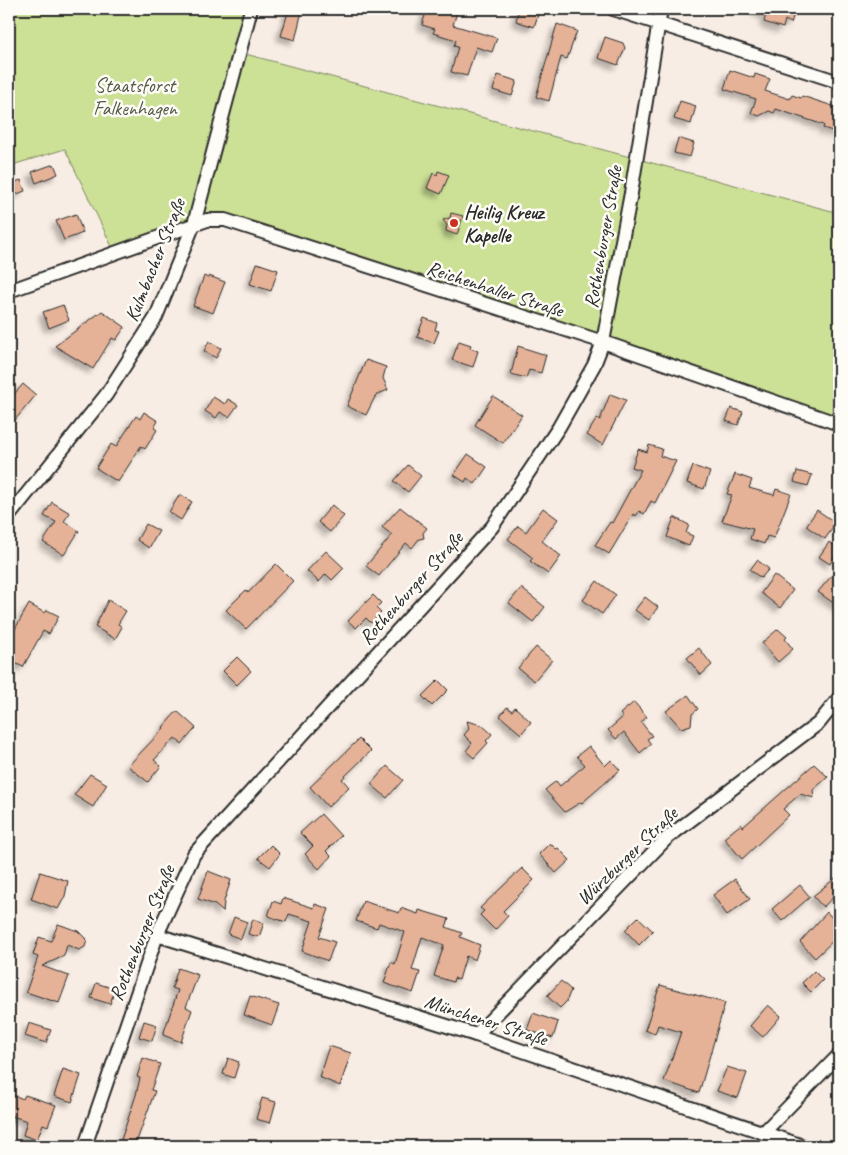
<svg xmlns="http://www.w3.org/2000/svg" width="848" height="1155" font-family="Caveat,sans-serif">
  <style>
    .green { fill: #cce196; stroke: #7c8660 }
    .building { fill: #e5b297; stroke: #2b2b2b; filter: url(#shadow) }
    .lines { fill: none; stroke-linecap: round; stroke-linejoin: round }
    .street-casing { stroke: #2b2b2b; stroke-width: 16 }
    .street { stroke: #fdfcf7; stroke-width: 12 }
    .poi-dot { fill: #c8321e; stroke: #fdfcf7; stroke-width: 2 }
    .labels { text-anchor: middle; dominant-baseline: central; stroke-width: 5; stroke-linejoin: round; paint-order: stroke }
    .park-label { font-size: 20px; fill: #535846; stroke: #fdfcf7 }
    .poi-label { font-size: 20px; font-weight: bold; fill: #2b2b2b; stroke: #fdfcf7; text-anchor: start }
    .street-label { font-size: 20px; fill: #2b2b2b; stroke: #fdfcf7 }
  </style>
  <defs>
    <filter id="shadow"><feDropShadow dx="-4.5" dy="4.5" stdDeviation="2.5" flood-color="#0004"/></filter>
  </defs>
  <rect width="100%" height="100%" fill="#f8ede4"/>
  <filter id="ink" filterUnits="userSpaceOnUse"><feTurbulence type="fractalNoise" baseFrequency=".02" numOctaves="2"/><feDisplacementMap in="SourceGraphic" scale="10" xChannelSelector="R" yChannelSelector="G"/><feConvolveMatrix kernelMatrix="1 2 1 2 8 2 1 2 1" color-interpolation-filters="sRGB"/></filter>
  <g filter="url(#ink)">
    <path class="green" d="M9 9H250L238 52 839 213V426L226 220 115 253 65 149 9 166Z"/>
    <g class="building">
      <path d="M289 9 302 11 295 40 281 36Z"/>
      <path d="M427 9 441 12 442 9H458L453 25 497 38 492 52 476 47 467 76 451 72 458 47 454 46 456 40 433 33 435 29 422 25Z"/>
      <path d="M519 9H540L534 27 516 21Z"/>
      <path d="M757 9H796L791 23 785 20 783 28 764 22 766 14 756 11Z"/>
      <path d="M557 24 577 31 567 59 561 57 549 101 536 97Z"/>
      <path d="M605 37 623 43 625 48 618 65 598 58Z"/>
      <path d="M730 70 754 78 755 74 770 79 765 91 790 99 792 95 801 98 802 96 839 108V133L823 128 824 125 776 109 774 113 769 111 759 116 751 113 756 99 724 89Z"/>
      <path d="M498 75 517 81 512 96 493 90Z"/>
      <path d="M680 101 696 106 691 124 674 119Z"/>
      <path d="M678 138 694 143 690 157 674 153Z"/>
      <path d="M54 164 58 174 36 183 32 172Z"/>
      <path d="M438 171 449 175 441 194 427 188 433 173 437 175Z"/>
      <path d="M21 180 25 191 9 197V184Z"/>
      <path d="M451 213 463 216 457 235 446 231 447 225 443 220 450 218Z"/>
      <path d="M76 214 83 233 64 240 56 221Z"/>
      <path d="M257 263 278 270 271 291 250 284Z"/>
      <path d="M204 276 208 278 209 276 225 282 213 313 193 306Z"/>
      <path d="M63 305 69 320 49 328 43 312Z"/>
      <path d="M102 311 125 327 116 340 112 338 93 369 55 346Z"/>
      <path d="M424 318 437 323 435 330 439 331 434 343 417 337Z"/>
      <path d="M209 341 221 348 216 358 204 351Z"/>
      <path d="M459 341 471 345 470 348 478 351 473 367 452 360Z"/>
      <path d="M518 346 546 355 541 373 529 370 526 378 511 374Z"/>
      <path d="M366 360 386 367 383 378 388 390 376 395 366 415 347 406Z"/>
      <path d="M23 384 36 395 9 427V400Z"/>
      <path d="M610 394 626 400 603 445 587 435 597 418 600 420Z"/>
      <path d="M493 396 522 415 503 443 475 425Z"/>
      <path d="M213 397 225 404 228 399 238 405 229 417 220 412 216 418 205 411Z"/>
      <path d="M731 408 743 412 738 425 726 421Z"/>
      <path d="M144 412 158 421 154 428 157 430 145 449 141 446 118 482 96 468 111 444 116 447 136 416 140 419Z"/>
      <path d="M649 445 662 449 660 456 676 461 655 503 651 501 644 514 639 511 636 516 633 514 609 554 595 545 610 522 612 523 641 470 632 467 638 449 647 452Z"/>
      <path d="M468 454 487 467 475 484 467 478 465 482 454 475Z"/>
      <path d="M408 465 421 476 408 492 394 481Z"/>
      <path d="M693 466 710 472 704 489 687 483Z"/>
      <path d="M797 471 812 475 808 486 794 482Z"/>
      <path d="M735 474 752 480 749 488 774 495 776 489 791 494 774 538 767 536 764 544 750 539 753 529 722 521 732 495 727 494Z"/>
      <path d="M180 494 192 502 181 520 169 512Z"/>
      <path d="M52 502 70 513 64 521 79 531 64 555 43 542 56 522 44 516Z"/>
      <path d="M332 505 344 516 330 532 318 522Z"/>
      <path d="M400 507 427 528 423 533 424 538 419 539 412 548 406 543 379 576 366 566 392 535 382 527Z"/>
      <path d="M543 508 558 519 542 541 561 556 548 574 530 561 533 558 508 539 518 526 526 532Z"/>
      <path d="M817 510 836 523 825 539 806 526Z"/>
      <path d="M674 517 689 525 686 533 693 536 689 546 667 537Z"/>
      <path d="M146 524 159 531 149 548 137 540Z"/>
      <path d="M829 542 839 549 830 564 819 557Z"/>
      <path d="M326 551 344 568 332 580 326 574 319 582 307 571Z"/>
      <path d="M757 560 769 569 761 578 750 570Z"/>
      <path d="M276 564 293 581 246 629 226 610 246 590 248 593Z"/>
      <path d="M833 574 839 579V607L818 592Z"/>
      <path d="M774 575 793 590 780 608 761 593Z"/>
      <path d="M597 581 616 595 602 614 583 600Z"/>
      <path d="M521 588 545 607 533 622 509 603Z"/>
      <path d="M373 595 381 603 376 608 381 613 371 623 366 618 356 628 348 621Z"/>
      <path d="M645 597 658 607 649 620 635 610Z"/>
      <path d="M108 600 126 611 118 624 122 627 115 639 95 627Z"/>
      <path d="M29 604 45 613 47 610 59 616 49 634 43 631 23 667 9 660V640Z"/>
      <path d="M778 629 787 637 785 639 793 649 778 662 762 643Z"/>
      <path d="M536 647 552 660 534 681 518 668Z"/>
      <path d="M699 648 712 665 701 675 687 658Z"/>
      <path d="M237 657 251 671 237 685 223 671Z"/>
      <path d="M438 680 448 690 432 706 422 696Z"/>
      <path d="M688 695 698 709 692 714 691 725 681 728 666 711Z"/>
      <path d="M634 702 647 717 641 722 652 736 647 739 651 744 640 753 624 732 616 739 608 730 623 717 620 714Z"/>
      <path d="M507 707 512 711 515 707 531 722 521 734 500 716Z"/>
      <path d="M177 711 196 728 182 744 175 738 154 760 161 766 148 782 128 766 164 728 163 727Z"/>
      <path d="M467 721 482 725 492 734 486 741 488 743 474 758 466 751 472 743 464 735 469 729Z"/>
      <path d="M359 739 371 751 342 779 349 787 328 807 310 787Z"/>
      <path d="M589 746 605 766 611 760 620 770 582 803 581 802 565 812 545 790 556 781 560 786 585 765 577 756Z"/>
      <path d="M814 764 828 777 813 790 814 798 800 794 783 809 789 815 742 859 724 838 741 824 743 827Z"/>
      <path d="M387 766 403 780 387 798 371 784Z"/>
      <path d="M90 774 107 784 93 807 74 795Z"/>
      <path d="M321 814 341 836 326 851 331 856 319 869 305 854 313 846 300 833Z"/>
      <path d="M550 843 556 849 558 848 570 860 556 873 539 854Z"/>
      <path d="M271 845 280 854 270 867 258 858Z"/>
      <path d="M522 868 534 880 503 911 508 916 495 930 480 915 484 911 480 908Z"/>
      <path d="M208 871 231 880 224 901 223 912 215 905 198 899Z"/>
      <path d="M40 872 68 881 65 896 58 909 31 899Z"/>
      <path d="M839 875V892L823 907 813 896Z"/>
      <path d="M735 879 750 899 727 915 713 895Z"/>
      <path d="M800 885 810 897 782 921 772 909Z"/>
      <path d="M283 898 314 908 315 904 329 909 319 937 335 942 328 961 302 951 312 921 289 914 286 922 268 916 273 901 281 904Z"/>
      <path d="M363 901 399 913 401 908 418 914 419 910 449 919 446 927 462 933 460 937 480 945 475 960 466 956 459 980 454 978 453 982 434 976 444 945 422 937 412 970 420 972 413 993 384 983 391 962 395 964 405 932 379 923 377 928 356 921Z"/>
      <path d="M827 912 839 926V935L815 958 800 942Z"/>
      <path d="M234 917 247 922 241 939 228 934Z"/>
      <path d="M638 917 653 931 639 945 625 930Z"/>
      <path d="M253 919 264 923 259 937 248 934Z"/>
      <path d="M58 924 78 931 87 940 85 947 79 950 67 945 64 956 42 966 69 976 59 1003 26 992 38 957 33 955 39 937 51 941Z"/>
      <path d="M178 968 198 975 186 1007 192 1010 181 1042 163 1035 178 990 172 988Z"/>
      <path d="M814 971 823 980 811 992 802 983Z"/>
      <path d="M561 981 571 990 566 1002 560 1008 547 996Z"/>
      <path d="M96 983 115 989 110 1004 91 998Z"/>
      <path d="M660 985 725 1003 699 1093 664 1081 681 1032 658 1025 655 1034 645 1030Z"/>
      <path d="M250 996 279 1005 272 1025 244 1015Z"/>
      <path d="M768 1005 781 1016 763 1037 750 1026Z"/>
      <path d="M533 1013 558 1022 553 1038 527 1030Z"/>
      <path d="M144 1021 157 1025 152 1041 139 1037Z"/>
      <path d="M29 1023 51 1030 46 1043 25 1036Z"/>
      <path d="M329 1046 351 1053 340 1086 319 1077Z"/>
      <path d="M143 1058 160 1064 151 1090 155 1091 135 1146H119L136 1095 140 1078 137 1077Z"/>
      <path d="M228 1058 239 1062 234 1078 223 1074Z"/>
      <path d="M727 1067 747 1073 738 1098 717 1091Z"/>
      <path d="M63 1069 81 1075 72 1102 54 1096Z"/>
      <path d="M9 1093 23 1099 25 1095 56 1105 48 1126 43 1124 37 1140 23 1135 27 1121 9 1115Z"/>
      <path d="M262 1098 276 1102 270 1123 256 1119Z"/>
    </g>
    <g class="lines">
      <g class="street-casing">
        <g id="street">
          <path d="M613 9 839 82"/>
          <path d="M9 291 207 220H225L603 342 839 424"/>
          <path d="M9 516 106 395 156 317 194 224 251 9"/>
          <path d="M157 935 476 1035 803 1146"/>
          <path d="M476 1035 667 838 819 723 839 698"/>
          <path d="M763 1133 839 1055"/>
          <path d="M85 1146 157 935 194 854 492 527 559 427 594 365 603 342 631 193 661 9"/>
        </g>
      </g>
      <use href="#street" class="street"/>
    </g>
  </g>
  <circle class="poi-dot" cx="454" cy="223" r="5"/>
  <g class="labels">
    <g class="park-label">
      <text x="135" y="85">Staatsforst<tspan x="135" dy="23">Falkenhagen</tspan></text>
    </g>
    <g class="poi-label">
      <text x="464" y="212">Heilig Kreuz<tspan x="464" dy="23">Kapelle</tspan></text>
    </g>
    <g class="street-label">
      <text transform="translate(603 237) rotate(-80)">Rothenburger Straße</text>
      <text transform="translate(155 260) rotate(-68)">Kulmbacher Straße</text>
      <text transform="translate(495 289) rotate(18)">Reichenhaller Straße</text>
      <text transform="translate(411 588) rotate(-48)">Rothenburger Straße</text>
      <text transform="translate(627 856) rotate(-44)">Würzburger Straße</text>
      <text transform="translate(142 933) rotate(-68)">Rothenburger Straße</text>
      <text transform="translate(486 1020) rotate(18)">Münchener Straße</text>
    </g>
  </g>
  <rect width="848" height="1155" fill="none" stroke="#fdfcf7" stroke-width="30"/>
  <rect x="15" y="15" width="818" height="1125" fill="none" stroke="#2b2b2b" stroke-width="2" filter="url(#ink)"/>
</svg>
